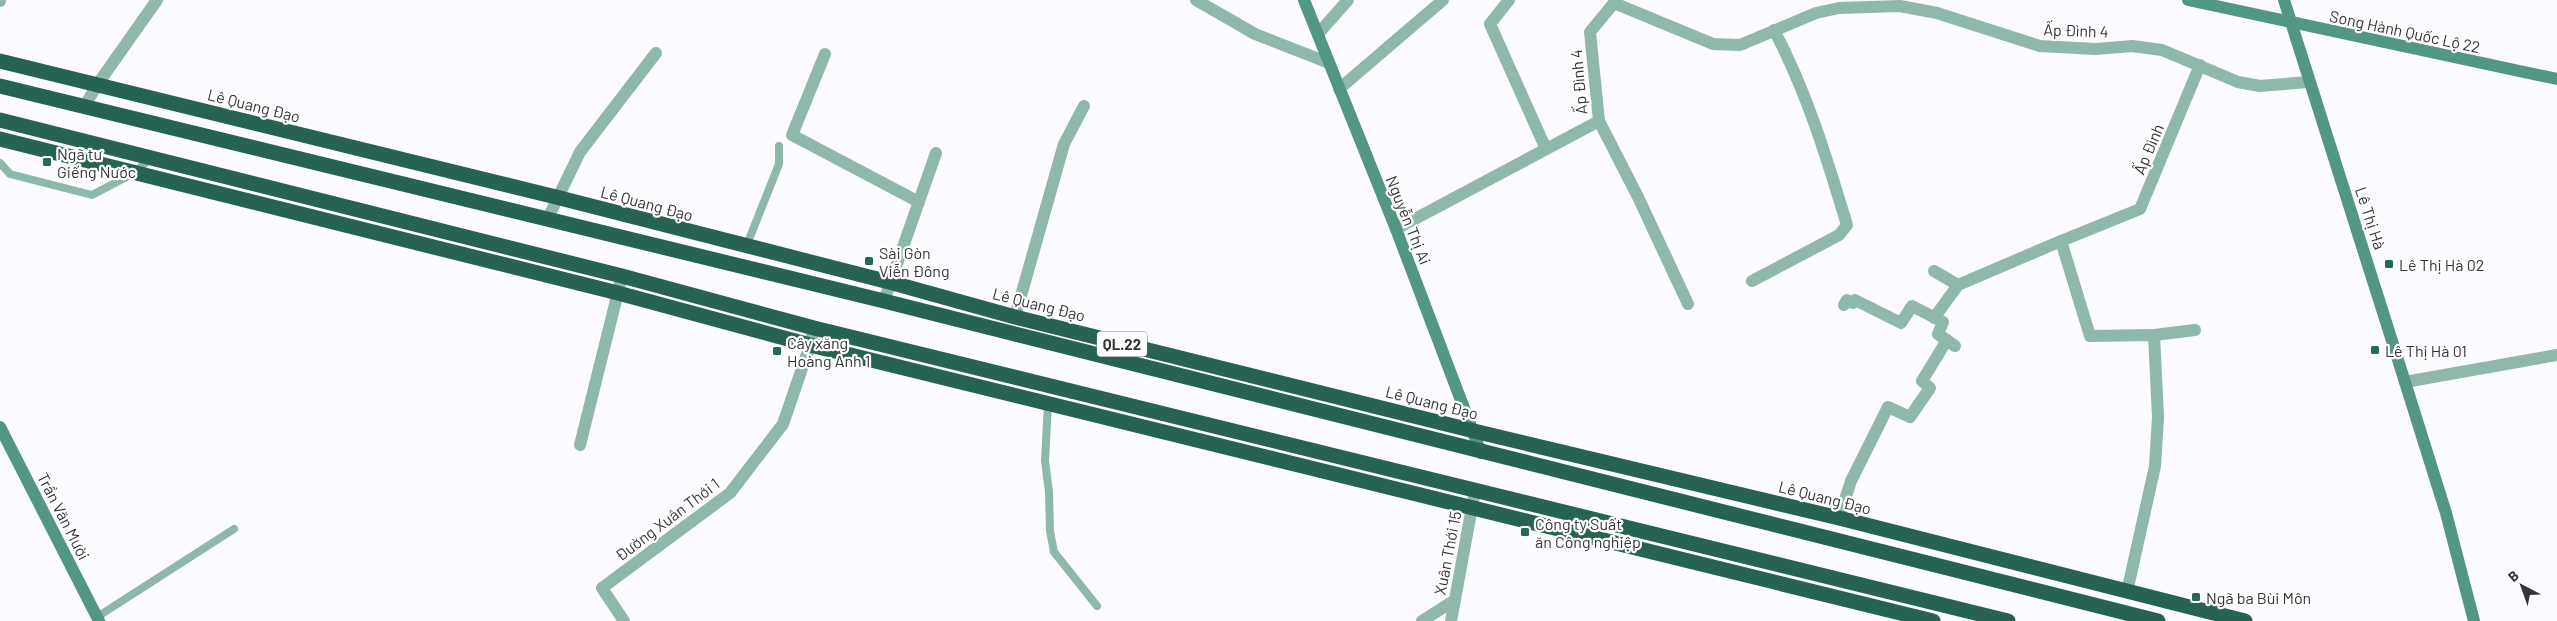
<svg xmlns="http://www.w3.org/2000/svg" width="2557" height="621" font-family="Barlow,sans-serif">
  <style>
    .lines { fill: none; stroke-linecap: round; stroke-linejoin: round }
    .lane { stroke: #8db8aa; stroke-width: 8 }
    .street { stroke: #8db8aa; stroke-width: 12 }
    .secondary { stroke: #529783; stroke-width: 12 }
    .highway { stroke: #276353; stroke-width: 15 }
    .poi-dot { fill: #276857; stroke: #fff; stroke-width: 2 }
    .labels { text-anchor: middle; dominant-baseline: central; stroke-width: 4.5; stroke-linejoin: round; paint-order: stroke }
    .shield { fill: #fff; stroke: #727273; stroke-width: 1 }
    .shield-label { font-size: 15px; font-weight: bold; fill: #353537 }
    .street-label { font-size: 16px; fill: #353537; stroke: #fff }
    .poi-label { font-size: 16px; fill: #353537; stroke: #fff; text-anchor: start }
  </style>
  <rect width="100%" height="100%" fill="#fcfbff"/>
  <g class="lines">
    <g class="lane">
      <path d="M0 163 10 174 92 195 134 173 151 158"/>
      <path d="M746 247 779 164V146"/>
      <path d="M1048 403 1045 461 1049 492 1050 531 1054 552 1097 606"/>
      <path d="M97 617 234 529"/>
    </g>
    <g class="street">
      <path d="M1196 0 1255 34 1329 63"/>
      <path d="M1509 0 1490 24 1546 149"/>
      <path d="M0 1V0"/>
      <path d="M1318 34 1348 0"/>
      <path d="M825 54 792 135 919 202"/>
      <path d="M1339 89 1443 0"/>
      <path d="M84 107 97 85 157 0"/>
      <path d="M1599 121 1638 197 1688 304"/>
      <path d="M548 218 580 152 656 53"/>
      <path d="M1396 229 1599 121 1590 32 1614 3 1713 44 1740 45 1816 13 1839 8 1900 6 1937 13 2040 46 2096 49 2132 46 2162 50 2238 82 2260 86 2308 82"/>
      <path d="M1934 271 1958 285"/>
      <path d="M1752 281 1839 235 1847 225C1827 159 1807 92 1774 30"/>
      <path d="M884 301 936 153"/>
      <path d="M1844 305 1847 300 1853 303 1855 300 1901 323 1912 306 1943 322 1938 334 1955 346"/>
      <path d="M1015 317 1064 144 1084 106"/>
      <path d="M1934 318 1958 285 2061 241"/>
      <path d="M2154 335 2195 330"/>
      <path d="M2405 382 2557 355"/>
      <path d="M580 445 622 276"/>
      <path d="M1839 518 1851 481 1888 407 1910 417 1930 388 1922 381 1947 340"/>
      <path d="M2127 592 2155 466 2158 417 2154 335 2090 336 2061 241 2140 209 2200 65"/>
      <path d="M624 621 602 588 730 493 783 424 810 345 814 328"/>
      <path d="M1422 621 1455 600"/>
      <path d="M1451 621 1475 491"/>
    </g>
    <g class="secondary">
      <path d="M1304 0 1396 229 1481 453"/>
      <path d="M2188 0 2557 79"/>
      <path d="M2284 0 2405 382 2446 513 2474 621"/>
      <path d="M0 427 99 621"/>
    </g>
    <g class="highway">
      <path d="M0 61 556 197 889 282 1015 317 1474 431 1839 518 2245 621"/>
      <path d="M0 86 884 301 2158 621"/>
      <path d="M0 120 622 276 814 328 2008 621"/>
      <path d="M0 139 618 293 810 345 1933 621"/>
    </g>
  </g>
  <g class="poi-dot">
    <rect x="42" y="157" width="10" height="10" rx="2.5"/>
    <rect x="864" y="256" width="10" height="10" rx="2.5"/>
    <rect x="2384" y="259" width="10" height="10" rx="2.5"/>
    <rect x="2370" y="345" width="10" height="10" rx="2.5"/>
    <rect x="772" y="346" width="10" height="10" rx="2.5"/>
    <rect x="1520" y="527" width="10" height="10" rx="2.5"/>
    <rect x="2191" y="592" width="10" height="10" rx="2.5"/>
  </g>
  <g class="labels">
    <rect class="shield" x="1097" y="331.5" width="50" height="25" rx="4"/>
    <g class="shield-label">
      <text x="1122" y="344">QL.22</text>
    </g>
    <g class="street-label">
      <text transform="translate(2076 30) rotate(2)">Ấp Đình 4</text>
      <text transform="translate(2405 31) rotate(12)">Song Hành Quốc Lộ 22</text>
      <text transform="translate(1578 82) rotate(-95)">Ấp Đình 4</text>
      <text transform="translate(254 105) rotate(14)">Lê Quang Đạo</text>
      <text transform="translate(2148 149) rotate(-67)">Ấp Đình</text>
      <text transform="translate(647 203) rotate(15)">Lê Quang Đạo</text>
      <text transform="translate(2371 218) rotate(72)">Lê Thị Hà</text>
      <text transform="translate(1409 220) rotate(68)">Nguyễn Thị Ai</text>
      <text transform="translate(1039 304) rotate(14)">Lê Quang Đạo</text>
      <text transform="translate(1432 402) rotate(14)">Lê Quang Đạo</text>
      <text transform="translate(1825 497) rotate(14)">Lê Quang Đạo</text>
      <text transform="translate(64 516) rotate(63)">Trần Văn Mười</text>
      <text transform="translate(667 519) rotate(-37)">Đường Xuân Thới 1</text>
      <text transform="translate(1447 553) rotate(-79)">Xuân Thới 15</text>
    </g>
    <g class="poi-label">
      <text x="57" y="153">Ngã tư<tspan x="57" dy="18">Giếng Nước</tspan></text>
      <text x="879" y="252">Sài Gòn<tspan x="879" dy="18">Viễn Đông</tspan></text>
      <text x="2399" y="264">Lê Thị Hà 02</text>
      <text x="787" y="342">Cây xăng<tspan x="787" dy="18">Hoàng Anh 1</tspan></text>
      <text x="2385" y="350">Lê Thị Hà 01</text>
      <text x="1535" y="523">Công ty Suất<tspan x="1535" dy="18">ăn Công nghiệp</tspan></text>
      <text x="2206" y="597">Ngã ba Bùi Môn</text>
    </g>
  </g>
  <g transform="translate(2522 586) rotate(319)" stroke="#ffffff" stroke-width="4" paint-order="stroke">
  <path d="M0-4L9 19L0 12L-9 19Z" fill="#353537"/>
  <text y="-8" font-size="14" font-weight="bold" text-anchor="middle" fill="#353537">B</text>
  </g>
</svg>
